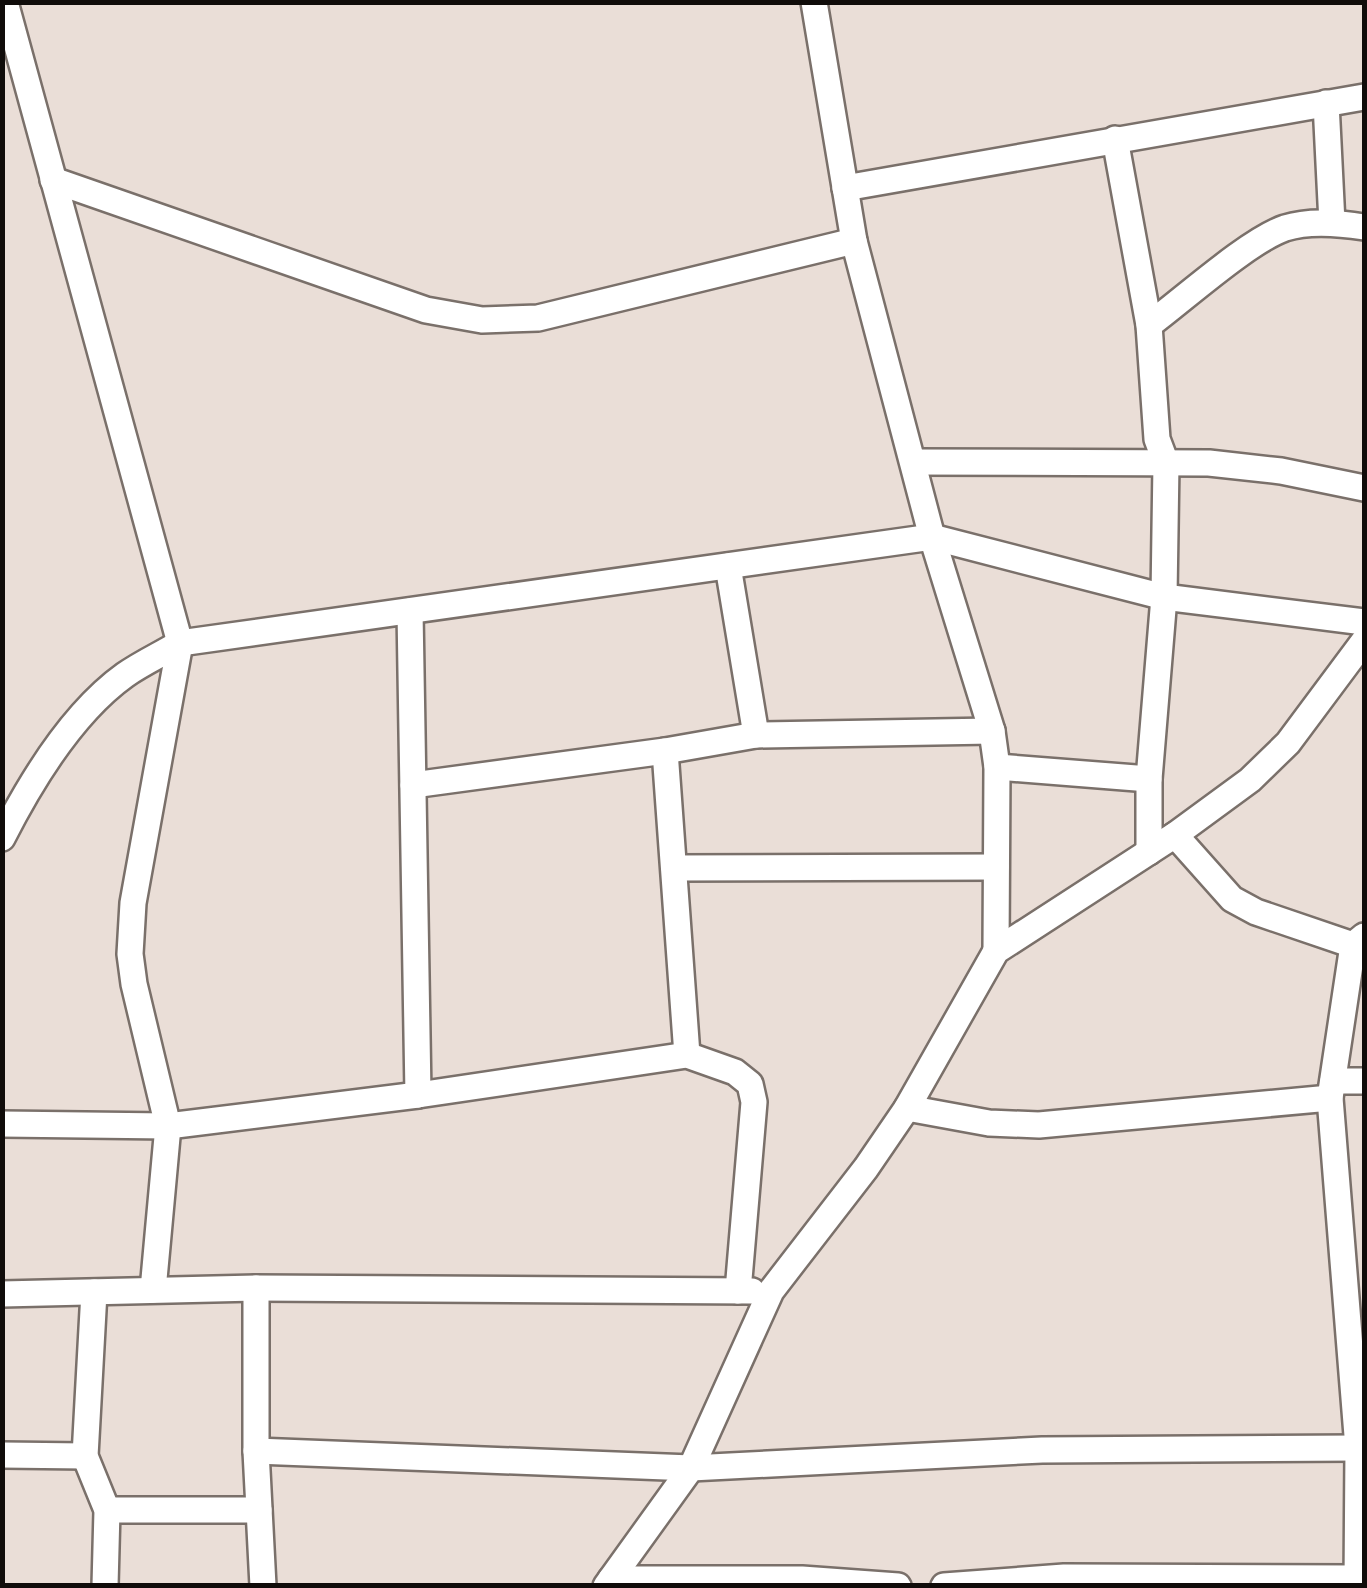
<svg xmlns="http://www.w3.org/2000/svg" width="1367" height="1588" font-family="Quicksand,sans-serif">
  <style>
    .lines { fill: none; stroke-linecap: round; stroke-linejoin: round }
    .street-casing { stroke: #7a706a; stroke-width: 30 }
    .street { stroke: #fff; stroke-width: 25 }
  </style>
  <rect width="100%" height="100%" fill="#eaded7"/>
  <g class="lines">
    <g class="street-casing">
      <g id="street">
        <path d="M5 2 180 643 133 903 130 954 134 984 168 1126 153 1290"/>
        <path d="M814 2 854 241 932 537 992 731 997 767 996 951"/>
        <path d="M1326 103 1332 223"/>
        <path d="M1115 139 1149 325 1157 439 1166 463 1164 597 1149 779V852"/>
        <path d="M53 180 426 310 482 320 538 318 854 241"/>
        <path d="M845 188 1364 97"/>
        <path d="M1149 325C1184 299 1248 241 1285 228 1310 220 1339 223 1364 227"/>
        <path d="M913 462 1209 463 1281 471 1364 488"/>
        <path d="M728 566 756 735"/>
        <path d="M410 611 418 1095"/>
        <path d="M665 751 687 1055"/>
        <path d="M997 767 1149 779"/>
        <path d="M413 785 665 751 756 735 992 731"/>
        <path d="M1175 835 1232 899 1256 912 1353 945"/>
        <path d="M2 838C31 781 72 713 125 675 142 663 162 654 180 643L932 537 1164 597 1364 622"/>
        <path d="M674 868 996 867"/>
        <path d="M1333 1081H1364"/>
        <path d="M907 1108 989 1123 1039 1125 1330 1098"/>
        <path d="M2 1124 168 1126 418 1095 687 1055 735 1072 750 1084 754 1102 738 1291"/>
        <path d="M256 1288V1451L263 1586"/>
        <path d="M94 1292 85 1456 107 1510 105 1586"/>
        <path d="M2 1294 256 1288 752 1291"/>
        <path d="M256 1451 691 1468 1042 1450 1358 1448"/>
        <path d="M2 1455 85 1456"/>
        <path d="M107 1510H259"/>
        <path d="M611 1579H802L898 1586"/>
        <path d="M606 1586 691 1468 771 1291 866 1168 907 1108 996 951 1175 835 1250 780 1288 743 1364 641"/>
        <path d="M944 1586 1064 1577 1357 1578"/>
        <path d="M1357 1586 1358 1448 1330 1098 1353 945 1364 936"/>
      </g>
    </g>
    <use href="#street" class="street"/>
  </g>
  <rect width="1367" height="1588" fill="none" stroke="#100c0a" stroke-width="10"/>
</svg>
